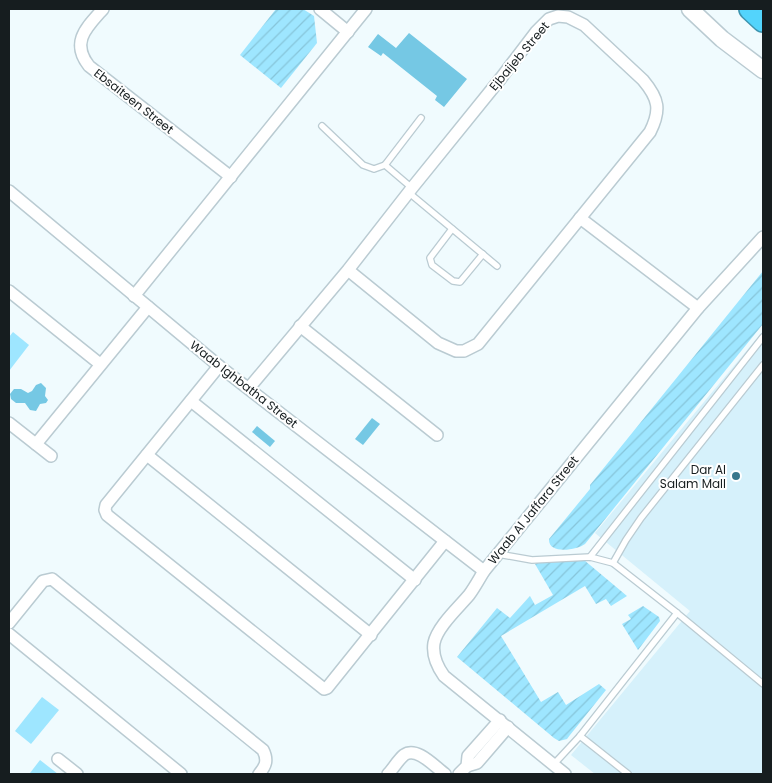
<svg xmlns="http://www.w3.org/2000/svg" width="772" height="783" font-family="Poppins,sans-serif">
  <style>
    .built { fill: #d6f1fb }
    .garden { fill: url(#garden-furrows) }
    .pitch { fill: #9ee6ff }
    .water { fill: #75c8e4 }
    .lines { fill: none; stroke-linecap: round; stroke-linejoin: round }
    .lane-casing { stroke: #bacbd2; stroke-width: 8 }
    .street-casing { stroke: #bacbd2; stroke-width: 14 }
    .secondary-casing { stroke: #bacbd2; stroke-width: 19 }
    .highway-casing { stroke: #3e94af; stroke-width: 24 }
    .lane { stroke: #fff; stroke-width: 5.5 }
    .street { stroke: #fff; stroke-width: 11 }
    .secondary { stroke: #fff; stroke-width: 16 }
    .highway { stroke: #53d4fc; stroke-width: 21 }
    .poi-dot { fill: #38778c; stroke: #fff; stroke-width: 2 }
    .labels { text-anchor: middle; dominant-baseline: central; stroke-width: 4; stroke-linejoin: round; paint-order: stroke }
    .street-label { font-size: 12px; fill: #161d1f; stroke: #fff }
    .poi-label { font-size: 12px; fill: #161d1f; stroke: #fff; text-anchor: end }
  </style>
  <defs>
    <pattern id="garden-furrows" width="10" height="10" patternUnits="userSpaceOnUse" patternTransform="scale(1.25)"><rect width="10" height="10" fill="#9ee6ff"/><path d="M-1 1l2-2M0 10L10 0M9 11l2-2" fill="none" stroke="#87c5da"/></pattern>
  </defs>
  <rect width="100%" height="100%" fill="#f0fbfe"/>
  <path class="built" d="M763 331V774H595L571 755 690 611 595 533Z"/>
  <g class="garden">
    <path d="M276 9H303L314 16 317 43 281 88 240 55Z"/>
    <path d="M763 271V324L585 544C577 550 548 555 549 539L590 489V485Z"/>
    <path d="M584 560 627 596 611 606 606 599 596 604 585 586 501 636 541 702 558 692 566 705 599 684 606 690 570 735 567 739 559 741 554 738 457 657 497 608 510 618 530 596 535 605 553 595 535 564 539 562Z"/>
    <path d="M643 606 659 617 660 621 638 650 622 624 631 619 628 615Z"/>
  </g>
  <g class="pitch">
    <path d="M13 332 29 345 9 371V337Z"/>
    <path d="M42 697 59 710 31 744 15 731Z"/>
    <path d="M40 760 58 774H31L30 773Z"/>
  </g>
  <g class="water">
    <path d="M409 33 467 79 444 107 435 100 437 96 383 53 381 56 368 47 378 34 396 48Z"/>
    <path d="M41 383 46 388 45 396 48 400 46 403 40 404 36 411 30 410 25 403H16L11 399 10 394 14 389H21L28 393 32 391 36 385Z"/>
    <path d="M372 418 380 424 363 445 355 439Z"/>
    <path d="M257 426 275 441 270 447 252 432Z"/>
  </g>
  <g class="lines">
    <g class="lane-casing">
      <g id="lane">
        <path d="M322 126 363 165 374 169 385 165"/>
        <path d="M412 188 385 165 421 118"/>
        <path d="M408 192 497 266"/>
        <path d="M452 229 430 258 432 265 453 281 460 282 483 254"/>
        <path d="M498 554 532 560 590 557 613 563 677 613 763 684"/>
        <path d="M590 557 763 337"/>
        <path d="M613 563 626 540 641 518 763 365"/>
        <path d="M580 736 628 774"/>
        <path d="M553 765 580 736 677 613"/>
      </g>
    </g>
    <g class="street-casing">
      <g id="street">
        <path d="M103 9C87 27 70 42 89 66L231 177"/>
        <path d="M320 9 348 32"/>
        <path d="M9 191 219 366 484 571"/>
        <path d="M580 218 698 308"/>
        <path d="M9 291 100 364"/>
        <path d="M134 296 366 9"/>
        <path d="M300 326 437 435"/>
        <path d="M219 366 106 505 105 510 107 515 324 689 327 688 445 541"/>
        <path d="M249 388 348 270 412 188 501 78 536 32 549 19 558 16 568 17 584 25 643 80C659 99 661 110 650 132L478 344 464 351H456L438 343 348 270"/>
        <path d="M191 401 415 580"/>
        <path d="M9 423 51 456"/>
        <path d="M36 444 148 307"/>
        <path d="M147 455 371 635"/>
        <path d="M9 623 43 581 52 579 263 750C268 760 266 766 259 774"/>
        <path d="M9 634 181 774"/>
        <path d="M58 759 77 774"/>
        <path d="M467 766 477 763 508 727"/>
        <path d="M388 774C393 769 398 760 404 755 417 746 435 767 445 774"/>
        <path d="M459 774 467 766 468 756 500 720"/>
        <path d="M565 774 444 676C437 666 432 655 434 643 437 627 459 607 469 595 475 587 479 579 484 571L698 308 763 237"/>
      </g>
    </g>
    <g class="secondary-casing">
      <path id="secondary" d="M690 9 722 39 763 70"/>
    </g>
    <g class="highway-casing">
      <path id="highway" d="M750 9 763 21"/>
    </g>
    <use href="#lane" class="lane"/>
    <use href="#street" class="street"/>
    <use href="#secondary" class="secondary"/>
    <use href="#highway" class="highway"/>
  </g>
  <circle class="poi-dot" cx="736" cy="476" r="5"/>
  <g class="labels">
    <g class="street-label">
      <text transform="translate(519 56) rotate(-50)">Ejbaijeb Street</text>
      <text transform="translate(134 101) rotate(38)">Ebsaiteen Street</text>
      <text transform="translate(244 384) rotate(38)">Waab Ighbatha Street</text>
      <text transform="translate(533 510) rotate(-51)">Waab Al Jaffara Street</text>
    </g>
    <g class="poi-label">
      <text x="726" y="469">Dar Al<tspan x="726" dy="14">Salam Mall</tspan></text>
    </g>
  </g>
  <rect width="772" height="783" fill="none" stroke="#161d1f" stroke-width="20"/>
</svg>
